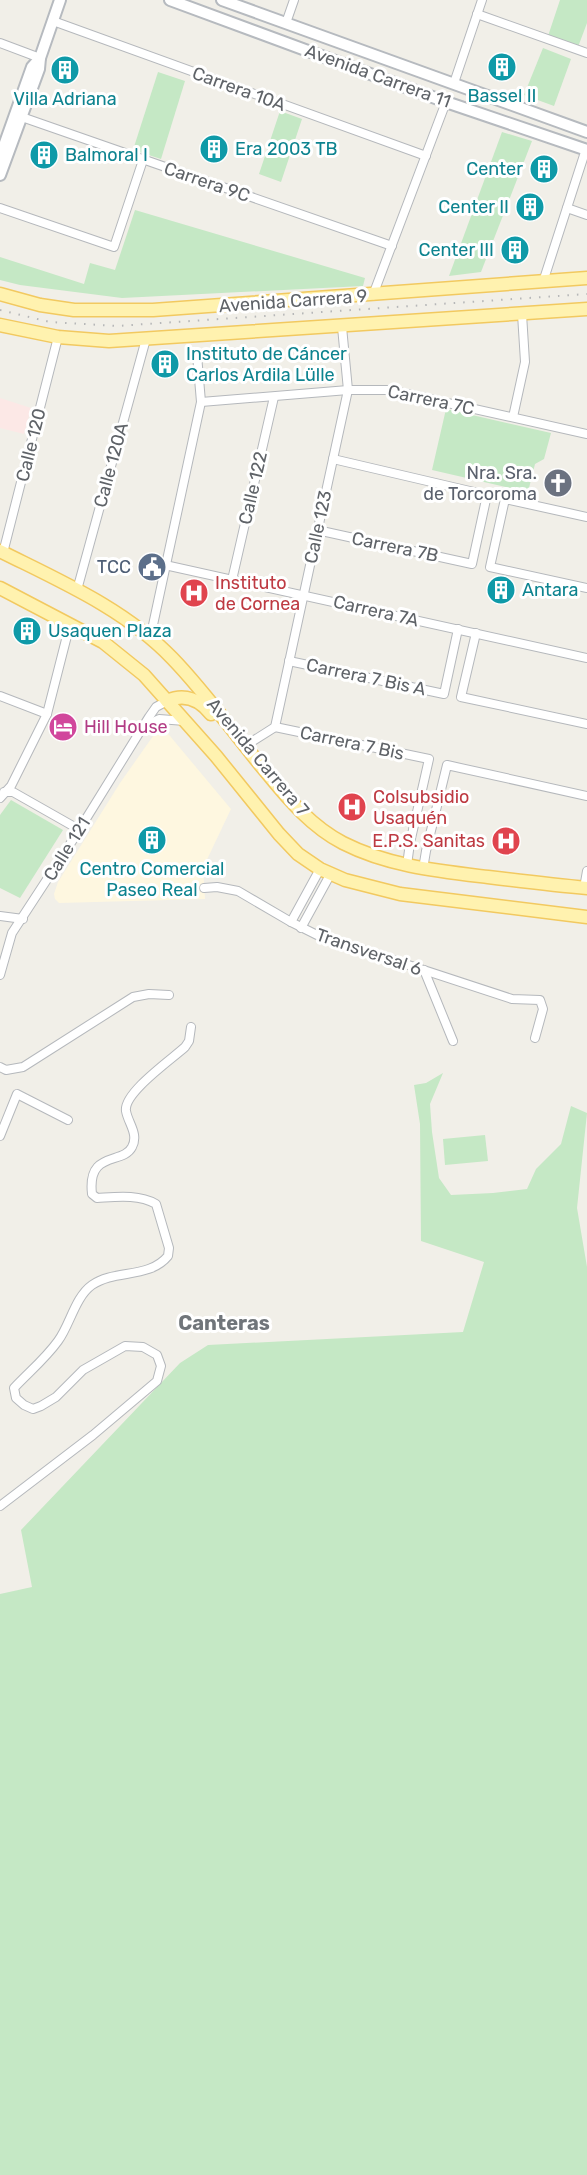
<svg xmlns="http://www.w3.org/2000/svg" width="587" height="2175" font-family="Rubik,sans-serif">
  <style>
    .commercial { fill: #fef7e0 }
    .medical { fill: #fce8e6 }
    .green { fill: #c5e8c5 }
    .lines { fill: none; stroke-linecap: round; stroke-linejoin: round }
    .street-casing { stroke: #b5b8bc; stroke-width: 10 }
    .secondary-casing { stroke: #b6babf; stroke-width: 14 }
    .primary-casing { stroke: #f2c960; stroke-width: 15 }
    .street { stroke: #fff; stroke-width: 8 }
    .secondary { stroke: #fff; stroke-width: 10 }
    .primary { stroke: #fff2af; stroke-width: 12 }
    .rail { stroke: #b6b7b8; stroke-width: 2; stroke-dasharray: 1.5 8; stroke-linecap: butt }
    .labels { text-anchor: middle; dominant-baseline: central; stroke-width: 6; stroke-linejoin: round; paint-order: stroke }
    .street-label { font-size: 18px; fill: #5f6368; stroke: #fff }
    .culture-label { font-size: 18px; fill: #0d838f; stroke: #fff; text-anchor: start }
    .worship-label { font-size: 18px; fill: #5b616d; stroke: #fff; text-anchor: end }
    .service-label { font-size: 18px; fill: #4e5e75; stroke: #fff; text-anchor: end }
    .health-label { font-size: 18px; fill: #be3a42; stroke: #fff; text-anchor: start }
    .hotel-label { font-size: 18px; fill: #b23c85; stroke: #fff; text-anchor: start }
    .neighbourhood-label { font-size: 20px; font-weight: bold; fill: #70757a; stroke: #fff }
  </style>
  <rect width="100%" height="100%" fill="#f1efe8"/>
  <path class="commercial" d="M158 729 165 730 231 809 203 868 205 899 59 903 55 899 54 894 58 882 120 783Z"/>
  <path class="medical" d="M0 398 31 408 24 434 0 428Z"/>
  <g class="green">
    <path d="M560 0H587V23L578 47 548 36Z"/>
    <path d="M543 48 571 59 554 106 524 95Z"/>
    <path d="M158 72 185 81 161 159 133 150Z"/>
    <path d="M280 111 302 119 281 182 259 174Z"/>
    <path d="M502 132 532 141 481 272 449 276Z"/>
    <path d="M135 210 365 278 363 286 122 298 20 285 0 280V257L84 284 90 263 115 270Z"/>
    <path d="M446 409 551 433 544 459 535 464 528 492 432 470Z"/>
    <path d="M11 800 63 830 20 898 0 888V815Z"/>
    <path d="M443 1073 430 1104 432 1132 439 1178 451 1195 493 1193 527 1189 536 1169 561 1144 571 1106 587 1113 577 1208 587 1267V2175H0V1594L32 1587 21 1530 180 1363 208 1345 463 1332 484 1262 421 1241 420 1124 414 1085 426 1083Z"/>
    <path d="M485 1135 488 1161 445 1165 443 1139Z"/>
  </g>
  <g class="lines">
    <g class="street-casing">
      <g id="street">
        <path d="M477 14 587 53"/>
        <path d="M53 21 426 156"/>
        <path d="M286 23 294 0"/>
        <path d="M0 43 40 58"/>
        <path d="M456 85 455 80 482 0"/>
        <path d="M16 115 392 246"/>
        <path d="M0 208 114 247 143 160"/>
        <path d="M567 208 587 215"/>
        <path d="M543 282 586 149"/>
        <path d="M373 295 446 102"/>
        <path d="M201 402 348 390H389L587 434"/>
        <path d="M513 417 525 362 522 314"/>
        <path d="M587 517 505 499 490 567 587 588"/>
        <path d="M317 530 472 564 487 495 333 459"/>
        <path d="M3 553 58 337"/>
        <path d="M165 565 587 658"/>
        <path d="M232 580 274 397"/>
        <path d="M77 590 146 339"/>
        <path d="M476 633 461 697 587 724"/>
        <path d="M149 635 153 625 201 402 197 355"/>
        <path d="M289 661 444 694 458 629"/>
        <path d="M0 696 47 714"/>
        <path d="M144 726 159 719 185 721"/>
        <path d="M275 727 429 759 410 843 407 865"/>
        <path d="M245 746 275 727 348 390 342 327"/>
        <path d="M4 792H13L80 830"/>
        <path d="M0 798 11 786 47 714 70 624"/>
        <path d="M423 869 426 851 447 765 587 796"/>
        <path d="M204 888 217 887 238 891 291 922 317 935 512 999 540 1000 543 1009 535 1038"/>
        <path d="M584 888 587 871"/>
        <path d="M0 916 23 919"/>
        <path d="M291 922 320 869"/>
        <path d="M301 928 330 875"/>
        <path d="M424 970 453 1041"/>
        <path d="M0 975 12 933 76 835 149 717 156 707 167 701"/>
        <path d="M0 1067 6 1070 23 1067 133 997 149 994 169 995"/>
        <path d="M0 1136 17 1094 68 1120"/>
        <path d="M0 1506 93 1435 157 1381 161 1366 157 1355 143 1347 125 1346 83 1370 56 1397 41 1406 33 1409 24 1405 16 1398 14 1388C29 1372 45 1359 58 1341 70 1325 75 1297 92 1285 115 1269 149 1279 168 1256L169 1248 156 1204C138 1194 116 1197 97 1198L92 1194C87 1150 123 1165 132 1147 139 1134 128 1123 126 1111 123 1093 172 1059 185 1047L189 1041 191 1027"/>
      </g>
    </g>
    <g class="secondary-casing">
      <g id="secondary">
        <path d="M170 0 446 102 587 150"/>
        <path d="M222 0 587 132"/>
        <path d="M0 157 32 67 40 58"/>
        <path d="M0 175 39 69 40 58 60 0"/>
      </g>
    </g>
    <g class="primary-casing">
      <g id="primary">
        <path d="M0 294 40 305 74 310H153L587 278"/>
        <path d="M0 325 58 337 109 341 587 309"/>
        <path d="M0 551C60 581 125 609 172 658 207 694 235 735 267 773 289 800 312 827 343 843 388 866 438 871 488 877 521 881 554 885 587 888"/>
        <path d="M0 588 103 642 144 675 216 756 279 834 298 854 320 869 345 880 400 894 587 917"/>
        <path d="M167 701C185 693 200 700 211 714"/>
      </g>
    </g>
    <use href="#street" class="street"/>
    <use href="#secondary" class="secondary"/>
    <use href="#primary" class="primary"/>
    <path class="rail" d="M0 310 50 322 117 326 587 294"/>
  </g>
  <defs>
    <g id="building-disc" transform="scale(1.5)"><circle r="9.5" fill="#0f9aa8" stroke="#fff"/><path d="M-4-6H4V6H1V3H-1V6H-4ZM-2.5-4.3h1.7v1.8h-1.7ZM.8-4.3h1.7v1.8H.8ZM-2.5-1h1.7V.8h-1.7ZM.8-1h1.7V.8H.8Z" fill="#fff"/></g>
    <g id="church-disc" transform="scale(1.5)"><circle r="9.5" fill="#6b7280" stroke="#fff"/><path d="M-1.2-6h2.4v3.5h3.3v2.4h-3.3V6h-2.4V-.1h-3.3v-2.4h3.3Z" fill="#fff"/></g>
    <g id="civic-disc" transform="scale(1.5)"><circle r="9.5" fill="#5c6f8a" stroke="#fff"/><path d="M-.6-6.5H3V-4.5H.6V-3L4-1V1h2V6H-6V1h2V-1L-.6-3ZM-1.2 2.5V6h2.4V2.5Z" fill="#fff"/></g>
    <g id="hospital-disc" transform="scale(1.5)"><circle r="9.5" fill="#e0444e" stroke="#fff"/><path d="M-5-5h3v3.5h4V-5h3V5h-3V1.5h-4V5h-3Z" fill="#fff"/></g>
    <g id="hotel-disc" transform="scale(1.5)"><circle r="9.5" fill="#d1479c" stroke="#fff"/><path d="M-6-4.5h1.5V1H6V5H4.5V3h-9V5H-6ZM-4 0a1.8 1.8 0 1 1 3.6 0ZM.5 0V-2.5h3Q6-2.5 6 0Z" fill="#fff"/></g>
  </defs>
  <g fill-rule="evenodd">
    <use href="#building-disc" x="502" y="67"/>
    <use href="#building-disc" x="65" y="70"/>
    <use href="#building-disc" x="214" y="149"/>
    <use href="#building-disc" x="44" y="155"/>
    <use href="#building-disc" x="544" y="169"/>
    <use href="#building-disc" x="530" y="207"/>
    <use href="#building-disc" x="515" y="250"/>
    <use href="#building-disc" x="165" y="364"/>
    <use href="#church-disc" x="558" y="483"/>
    <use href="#civic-disc" x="152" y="567"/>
    <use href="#building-disc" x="501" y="590"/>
    <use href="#hospital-disc" x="194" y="593"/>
    <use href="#building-disc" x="27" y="631"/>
    <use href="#hotel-disc" x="63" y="727"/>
    <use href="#hospital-disc" x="352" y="807"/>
    <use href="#building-disc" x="152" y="840"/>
    <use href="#hospital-disc" x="506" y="841"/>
  </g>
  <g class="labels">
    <g class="street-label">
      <text transform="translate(378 76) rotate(20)">Avenida Carrera 11</text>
      <text transform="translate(239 89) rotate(20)">Carrera 10A</text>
      <text transform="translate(207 182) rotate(19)">Carrera 9C</text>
      <text transform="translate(293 301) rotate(-4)">Avenida Carrera 9</text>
      <text transform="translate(431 400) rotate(12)">Carrera 7C</text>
      <text transform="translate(31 445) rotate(-76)">Calle 120</text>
      <text transform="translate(111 465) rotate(-75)">Calle 120A</text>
      <text transform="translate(253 488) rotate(-77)">Calle 122</text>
      <text transform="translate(318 527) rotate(-78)">Calle 123</text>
      <text transform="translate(395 547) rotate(12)">Carrera 7B</text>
      <text transform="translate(376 611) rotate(13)">Carrera 7A</text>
      <text transform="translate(366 677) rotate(12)">Carrera 7 Bis A</text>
      <text transform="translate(352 743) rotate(12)">Carrera 7 Bis</text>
      <text transform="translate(258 757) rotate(50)">Avenida Carrera 7</text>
      <text transform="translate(67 849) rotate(-58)">Calle 121</text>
      <text transform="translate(369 952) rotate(19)">Transversal 6</text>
    </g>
    <g class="culture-label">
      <text x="502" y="96" text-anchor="middle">Bassel II</text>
      <text x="65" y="99" text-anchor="middle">Villa Adriana</text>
      <text x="235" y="149">Era 2003 TB</text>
      <text x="65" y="155">Balmoral I</text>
      <text x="523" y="169" text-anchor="end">Center</text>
      <text x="509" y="207" text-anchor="end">Center II</text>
      <text x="494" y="250" text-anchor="end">Center III</text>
      <text x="186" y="354">Instituto de Cáncer<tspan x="186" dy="21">Carlos Ardila Lülle</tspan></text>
      <text x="522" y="590">Antara</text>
      <text x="48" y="631">Usaquen Plaza</text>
      <text x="152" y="869" text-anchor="middle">Centro Comercial<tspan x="152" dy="21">Paseo Real</tspan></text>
    </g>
    <g class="worship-label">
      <text x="537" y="473">Nra. Sra.<tspan x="537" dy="21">de Torcoroma</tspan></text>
    </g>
    <g class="service-label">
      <text x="131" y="567">TCC</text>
    </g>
    <g class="health-label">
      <text x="215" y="583">Instituto<tspan x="215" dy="21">de Cornea</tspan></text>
      <text x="373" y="797">Colsubsidio<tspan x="373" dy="21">Usaquén</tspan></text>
      <text x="485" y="841" text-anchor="end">E.P.S. Sanitas</text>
    </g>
    <g class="hotel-label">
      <text x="84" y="727">Hill House</text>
    </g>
    <g class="neighbourhood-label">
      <text x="224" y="1323">Canteras</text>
    </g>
  </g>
</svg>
